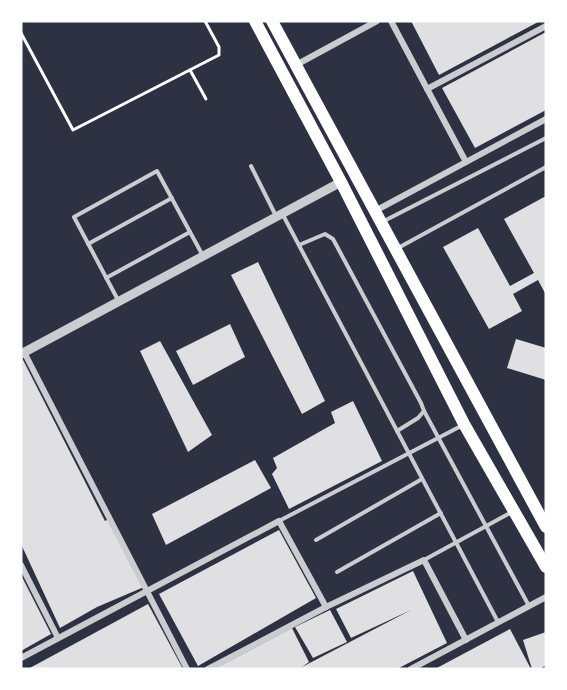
<svg xmlns="http://www.w3.org/2000/svg" width="567" height="690" font-family="Barlow,sans-serif">
  <style>
    .building { fill: #e0e0e3 }
    .lines { fill: none; stroke-linecap: round; stroke-linejoin: round }
    .path { stroke: #fff; stroke-width: 3 }
    .service { stroke: #caccd0; stroke-width: 4 }
    .minor { stroke: #caccd0; stroke-width: 6 }
    .tertiary { stroke: #caccd0; stroke-width: 9 }
    .trunk { stroke: #fff; stroke-width: 12 }
  </style>
  <rect width="100%" height="100%" fill="#2d3142"/>
  <g class="building">
    <path d="M411 21H540L439 75Z"/>
    <path d="M546 32V110L475 148 442 88Z"/>
    <path d="M546 196V295L538 280 513 294 522 311 489 329 443 247 478 228 510 286 534 273 504 219Z"/>
    <path d="M258 262 325 401 302 414 231 275Z"/>
    <path d="M230 324 245 357 193 385 176 351Z"/>
    <path d="M516 339 546 348V380L507 368Z"/>
    <path d="M160 341 212 435 188 452 140 351Z"/>
    <path d="M21 356 105 521 109 519 144 587 97 607 60 628 21 544Z"/>
    <path d="M353 401 382 461 289 509 272 474 277 468 273 458 335 423 331 412Z"/>
    <path d="M255 460 271 488 166 545 152 514Z"/>
    <path d="M279 530 316 598 198 666 159 594Z"/>
    <path d="M413 571 447 643 397 669H214L292 628 309 662 302 667 411 610 351 638 336 609Z"/>
    <path d="M21 575 51 634 21 651Z"/>
    <path d="M148 604 183 669H28Z"/>
    <path d="M330 610 347 642 313 658 295 627Z"/>
    <path d="M510 629 531 669H435Z"/>
    <path d="M546 632V665L540 669H532L523 640Z"/>
  </g>
  <g class="lines">
    <g class="path">
      <path d="M21 33 73 130 219 55V47L205 21"/>
      <path d="M190 70 206 99"/>
    </g>
    <g class="service">
      <path d="M251 166 276 216"/>
      <path d="M283 215 498 622"/>
      <path d="M384 221 546 138"/>
      <path d="M88 244 172 198"/>
      <path d="M299 245 325 234 333 239 421 403 424 411 418 418 397 431"/>
      <path d="M398 248 546 167"/>
      <path d="M106 278 190 232"/>
      <path d="M118 300 74 217 157 171 203 256"/>
      <path d="M424 411 529 606"/>
      <path d="M279 521 463 425"/>
      <path d="M316 540 422 479"/>
      <path d="M424 560 512 512"/>
      <path d="M337 572 441 513"/>
    </g>
    <g class="minor">
      <path d="M391 21 466 162"/>
      <path d="M296 65 377 21"/>
      <path d="M427 89 546 26"/>
      <path d="M375 211 546 119"/>
      <path d="M24 352 187 669"/>
      <path d="M21 565 58 638"/>
      <path d="M21 658 279 521 326 607"/>
      <path d="M208 669 326 607 424 560 466 640"/>
      <path d="M411 669 546 597"/>
    </g>
    <path class="tertiary" d="M21 354 341 182"/>
    <g class="trunk">
      <path d="M255 21 341 182 464 424 546 567"/>
      <path d="M272 21 546 527"/>
    </g>
  </g>
  <rect width="567" height="690" fill="none" stroke="#ffffff" stroke-width="45"/>
</svg>
